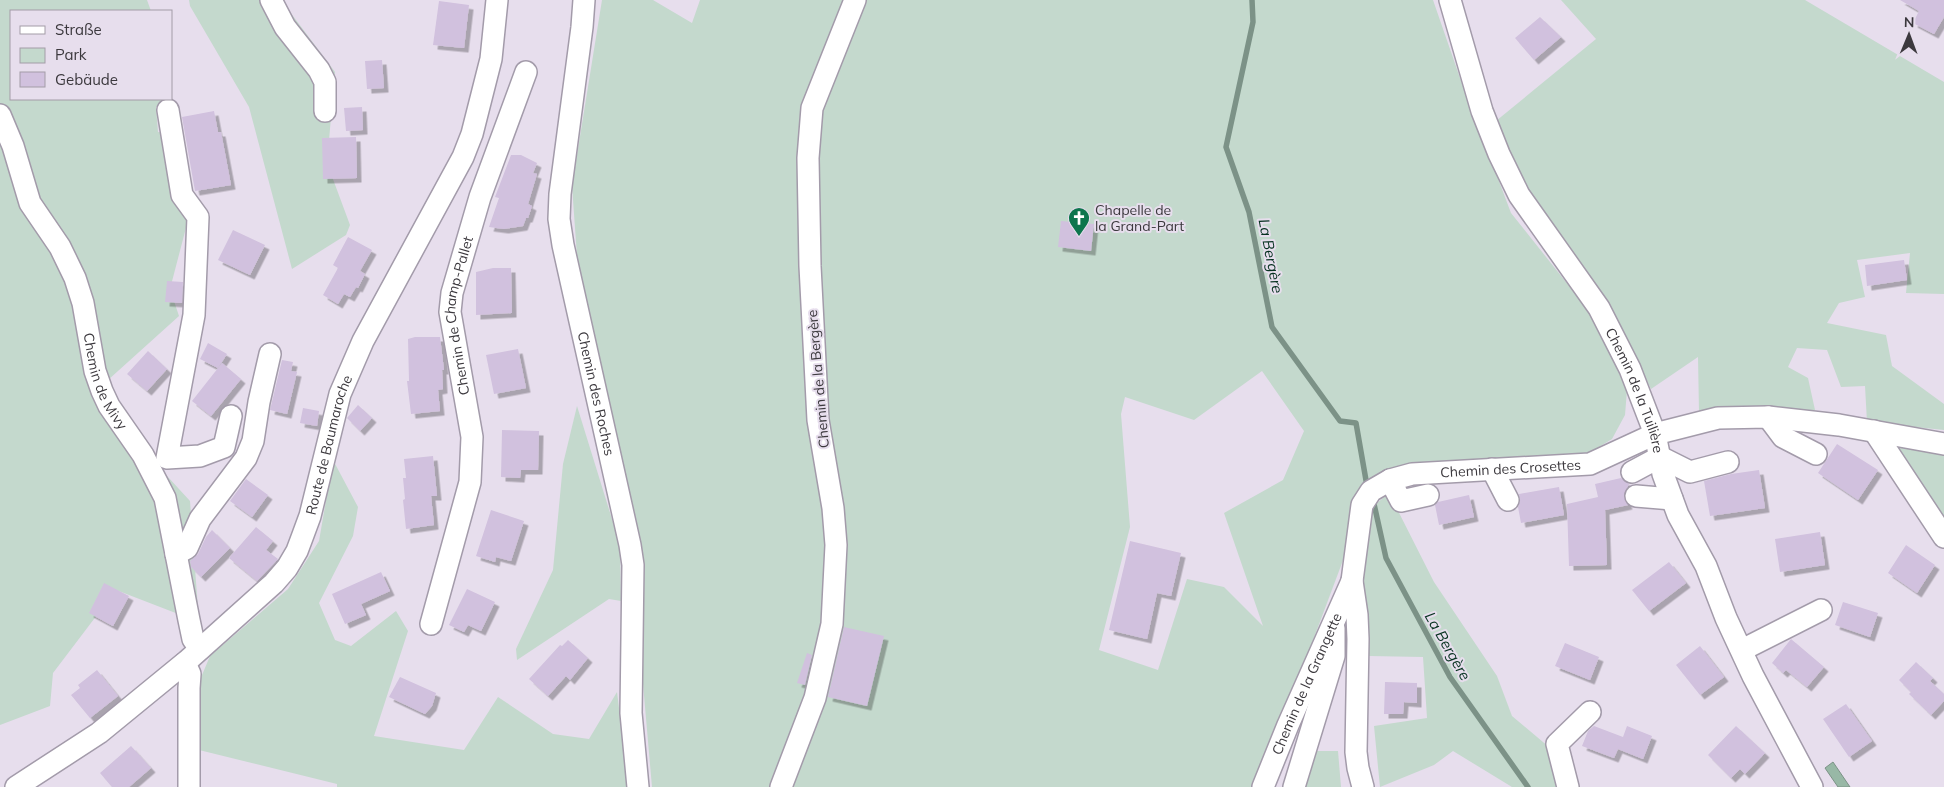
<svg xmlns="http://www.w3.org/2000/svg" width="1944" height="787" font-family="Mulish,sans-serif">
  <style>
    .green { fill: #c4d9cd; fill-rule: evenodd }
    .water { fill: #98b8a6; stroke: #7c9287 }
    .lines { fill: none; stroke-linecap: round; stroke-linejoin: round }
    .stream { stroke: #7c9287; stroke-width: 5.5 }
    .building { fill: #d1c1de; filter: url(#shadow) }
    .minor-casing { stroke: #a39baa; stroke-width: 24 }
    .minor { stroke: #fff; stroke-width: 21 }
    .labels { text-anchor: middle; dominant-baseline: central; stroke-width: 4; stroke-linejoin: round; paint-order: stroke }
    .poi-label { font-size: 14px; fill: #3c393e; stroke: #e7deed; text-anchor: start }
    .street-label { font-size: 14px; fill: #3c393e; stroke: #e7deed }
    .water-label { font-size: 15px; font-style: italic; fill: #05311f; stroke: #e7deed }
  </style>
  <defs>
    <filter id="shadow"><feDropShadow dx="4.5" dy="4.5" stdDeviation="0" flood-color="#0004"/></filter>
  </defs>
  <rect width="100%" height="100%" fill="#e7deed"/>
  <g class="green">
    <path d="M0 0H147L151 11H11V99H170L156 107 158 132 179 135 193 201 170 289 179 316 108 380 134 440 190 501 199 622 116 590 53 673 50 706 0 725Z"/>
    <path d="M189 0H281L335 72 327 163 350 225 346 235 292 269 249 107 190 6Z"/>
    <path d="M602 0H653L692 23 700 0H1433L1460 78 1511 213 1593 316 1627 390 1625 415 1612 439 1586 455 1372 483 1258 787H652L641 661 637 523 598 367 578 270 572 186ZM1262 371 1304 431 1283 480 1224 513 1263 626 1224 587 1187 579 1158 670 1099 650 1130 527 1121 414 1125 397 1194 420Z"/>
    <path d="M1561 0H1805L1944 82V294L1906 293 1910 253 1857 260 1865 297 1839 303 1827 323 1886 335 1892 366 1944 404V430L1867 422 1865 386 1841 387 1827 350 1797 348 1788 367 1808 378 1815 410 1699 412 1698 357 1651 389 1615 317 1513 167 1496 121 1596 39Z"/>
    <path d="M577 406 620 545 621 601 609 599 517 660 516 649 553 570 563 464Z"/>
    <path d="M1889 441 1944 454V521Z"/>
    <path d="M333 460 358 507 353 536 319 603 335 640 351 646 396 611 408 631 374 736 464 750 498 697 553 734 589 739 617 692 629 787H337V784L199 750 197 687 210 656 288 589 319 541Z"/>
    <path d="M1389 493 1434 582 1497 676 1512 716 1556 753 1559 787H1512L1453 751 1434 765 1380 787 1374 726 1427 718 1423 657 1369 656 1360 582 1371 508Z"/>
    <path d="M1298 751H1338L1341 787H1287Z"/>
  </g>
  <path class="water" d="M1833 762 1850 787H1838L1825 768Z"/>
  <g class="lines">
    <g class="stream">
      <path d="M1252 0 1253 22 1226 147 1249 212 1272 327 1340 421 1356 423 1367 486"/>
      <path d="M1374 504 1386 558 1450 677 1528 787"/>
    </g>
  </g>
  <g class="building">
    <path d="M1900 0H1944V17L1934 34 1913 23 1919 11Z"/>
    <path d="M439 1 469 5 464 48 433 45Z"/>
    <path d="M1540 17 1561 37 1534 60 1515 38Z"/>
    <path d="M382 60 384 88 367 89 365 61Z"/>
    <path d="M362 107 363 130 346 131 344 108Z"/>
    <path d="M214 111 218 132H221L231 185 195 191 182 117Z"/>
    <path d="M356 137 357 178 323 179 322 138Z"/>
    <path d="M511 155H521L537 163 533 173 537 174 528 204 532 206 528 218H526L523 226 504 229 489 227 499 198 495 197Z"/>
    <path d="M1061 221 1094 224 1091 251 1058 247Z"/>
    <path d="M233 230 265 245 250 275 218 260Z"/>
    <path d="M348 237 372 250 360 271 365 274 358 288 356 287 350 297 344 294 338 304 323 295 338 268 333 265Z"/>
    <path d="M1904 260 1907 280 1867 286 1865 265Z"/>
    <path d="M493 268H511L512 313 476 315V272Z"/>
    <path d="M167 281 183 282 182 303 165 302Z"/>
    <path d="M415 337H440L444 370H442L443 389 438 390 440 411 411 414 407 381H409L408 339Z"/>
    <path d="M208 343 227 354 218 368 200 359Z"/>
    <path d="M518 349 526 388 494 394 486 355Z"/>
    <path d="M148 351 167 369 147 391 127 374Z"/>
    <path d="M282 360 293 362 291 371 297 372 287 414 270 410Z"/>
    <path d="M222 363 241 379 211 416 192 401Z"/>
    <path d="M358 405 372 418 360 431 347 418Z"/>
    <path d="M303 408 319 411 317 426 300 423Z"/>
    <path d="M502 430 539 431 538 470H521L520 478 501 477Z"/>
    <path d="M1837 444 1878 470 1858 500 1818 473Z"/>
    <path d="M433 456 437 496H431L434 525 406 529 403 500 405 499 403 478H406L404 459Z"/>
    <path d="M1759 470 1765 508 1710 516 1704 481 1731 474Z"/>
    <path d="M1621 478 1629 484 1624 495 1628 505 1605 510 1607 565 1569 566 1567 504 1598 497 1595 484Z"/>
    <path d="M246 479 268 495 252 517 230 501Z"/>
    <path d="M1559 487 1564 515 1521 523 1518 507 1520 501 1519 494Z"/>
    <path d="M1469 495 1474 517 1439 525 1435 505 1438 502Z"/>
    <path d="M491 510 524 521 511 561 496 557 495 562 476 556Z"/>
    <path d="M256 527 273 541 266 550 278 559 257 581 229 558Z"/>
    <path d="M212 530 230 548 201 577 191 567 190 561 198 554 206 537Z"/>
    <path d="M1820 532 1825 565 1780 572 1775 539Z"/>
    <path d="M1130 541 1181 553 1171 596 1157 593 1147 639 1109 630Z"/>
    <path d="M1906 545 1935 565 1917 593 1888 573Z"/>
    <path d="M1669 562 1686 583 1649 611 1632 590Z"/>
    <path d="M381 572 390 591 361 604 366 615 345 624 332 594Z"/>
    <path d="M104 583 129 596 113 626 89 613Z"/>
    <path d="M467 589 495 602 481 631 468 625 464 632 449 625Z"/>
    <path d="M1843 602 1878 613 1870 637 1835 625Z"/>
    <path d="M844 627 884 636 867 706 828 697Z"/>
    <path d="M1791 639 1824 667 1807 687 1786 670 1783 673 1772 663Z"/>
    <path d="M568 640 588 658 570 680 566 676 548 696 529 679 560 645 562 646Z"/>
    <path d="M1565 643 1599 657 1590 680 1555 666Z"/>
    <path d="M1700 646 1724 677 1700 695 1676 665Z"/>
    <path d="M807 653 812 655 805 685 797 683Z"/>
    <path d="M1916 662 1933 678 1930 681 1944 694V701L1931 715 1909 694 1911 692 1899 680Z"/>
    <path d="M97 670 118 696 90 718 71 695 80 688 78 685Z"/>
    <path d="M400 677 436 693 432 706 425 714 389 697Z"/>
    <path d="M1385 682 1417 683V703L1404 702 1403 714H1384Z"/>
    <path d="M1846 704 1872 741 1849 757 1823 719Z"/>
    <path d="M1594 726 1623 737 1627 726 1652 736 1643 759 1618 749 1614 758 1582 746 1588 731Z"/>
    <path d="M1736 726 1765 753 1745 774 1740 769 1731 778 1708 755Z"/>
    <path d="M131 746 151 768 129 787H112L100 773Z"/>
  </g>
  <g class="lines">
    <g class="minor-casing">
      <g id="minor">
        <path d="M271 0 285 27 319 70 325 82V111"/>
        <path id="s1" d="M584 0 582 27 560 194 559 219 563 245 630 545 633 565 631 713 638 787"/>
        <path id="s2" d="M1450 0 1482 111 1499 154 1519 195 1599 308 1630 369 1655 434 1663 474 1678 515 1706 566 1726 618 1753 676 1812 787"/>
        <path d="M168 110 182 195 198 217 194 315 167 458 200 456 224 447 231 416"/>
        <path id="s3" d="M0 115 13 146 30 203 60 247 75 278 83 303 95 371 102 391 109 406 143 455 165 498 189 620 193 639 200 649"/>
        <path d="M1768 417 1783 437 1816 454"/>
        <path d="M1874 431 1944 537"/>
        <path d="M1492 469 1508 500"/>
        <path d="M1632 472 1660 457 1690 472 1728 462"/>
        <path d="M1390 480 1401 501 1428 495"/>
        <path d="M1636 496 1672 499"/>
        <path d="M176 554 187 548 200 519 246 458 253 441 259 402 270 354"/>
        <path id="s4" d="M431 624 470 482 472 437 450 312 452 293 480 197 526 72"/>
        <path d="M1742 650 1821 610"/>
        <path d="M185 663 190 674 189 688V787"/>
        <path id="s5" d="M16 787 99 733 187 661 274 583 287 568 297 551 303 535 310 516 340 394 363 341 463 157 472 134 491 59 497 0"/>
        <path d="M781 787 815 698 832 624 836 545 833 508 818 420 810 266 808 158 812 108 855 0"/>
        <path id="s6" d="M1263 787 1288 725 1352 581"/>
        <path d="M1294 787 1334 656V628"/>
        <path id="s7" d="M1363 787 1358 768 1356 752 1358 639 1357 615 1352 581 1362 505 1371 491 1390 480 1412 474 1590 464 1655 434 1718 418 1768 417 1839 425 1944 444"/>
        <path d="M1568 787 1557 744 1590 712"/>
      </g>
    </g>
    <use href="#minor" class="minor"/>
  </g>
  <defs>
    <g id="church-pin" transform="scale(1.125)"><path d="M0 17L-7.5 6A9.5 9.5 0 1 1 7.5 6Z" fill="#0d754d" stroke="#e7deed"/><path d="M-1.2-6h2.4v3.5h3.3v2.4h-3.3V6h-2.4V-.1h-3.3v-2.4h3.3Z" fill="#fff"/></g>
  </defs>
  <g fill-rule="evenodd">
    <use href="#church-pin" x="1079" y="218"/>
  </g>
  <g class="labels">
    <g class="poi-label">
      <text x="1095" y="210">Chapelle de<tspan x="1095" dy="16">la Grand-Part</tspan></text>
    </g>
    <g class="street-label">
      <text stroke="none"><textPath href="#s4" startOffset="316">Chemin de Champ-Pallet</textPath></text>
      <text transform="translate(818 379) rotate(-95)">Chemin de la Bergère</text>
      <text stroke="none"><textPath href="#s3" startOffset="289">Chemin de Mivy</textPath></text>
      <text stroke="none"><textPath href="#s2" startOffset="436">Chemin de la Tuilière</textPath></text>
      <text stroke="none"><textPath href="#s1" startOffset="399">Chemin des Roches</textPath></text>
      <text stroke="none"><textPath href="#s5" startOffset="480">Route de Baumaroche</textPath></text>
      <text stroke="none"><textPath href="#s7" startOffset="444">Chemin des Crosettes</textPath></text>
      <text stroke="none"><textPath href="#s6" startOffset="112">Chemin de la Grangette</textPath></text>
    </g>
    <g class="water-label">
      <text transform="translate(1271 256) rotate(79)">La Bergère</text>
      <text transform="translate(1448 646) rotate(60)">La Bergère</text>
    </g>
  </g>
  <rect x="10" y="10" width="162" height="90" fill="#e7deed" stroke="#a39ca7"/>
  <rect x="20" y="26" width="25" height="8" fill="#ffffff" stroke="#a39ca7"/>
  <text x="55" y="35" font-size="15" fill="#3c393e">Straße</text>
  <rect x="20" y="48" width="25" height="15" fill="#c4d9cd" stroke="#a39ca7"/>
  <text x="55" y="60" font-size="15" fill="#3c393e">Park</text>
  <rect x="20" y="72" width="25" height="15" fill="#d1c1de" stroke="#a39ca7"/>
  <text x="55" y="85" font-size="15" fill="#3c393e">Gebäude</text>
  <g transform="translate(1909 35) rotate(1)" stroke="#e7deed" stroke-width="4" paint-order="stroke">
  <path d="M0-4L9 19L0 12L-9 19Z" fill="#3c393e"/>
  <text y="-8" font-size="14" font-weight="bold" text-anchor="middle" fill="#3c393e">N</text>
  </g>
</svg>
